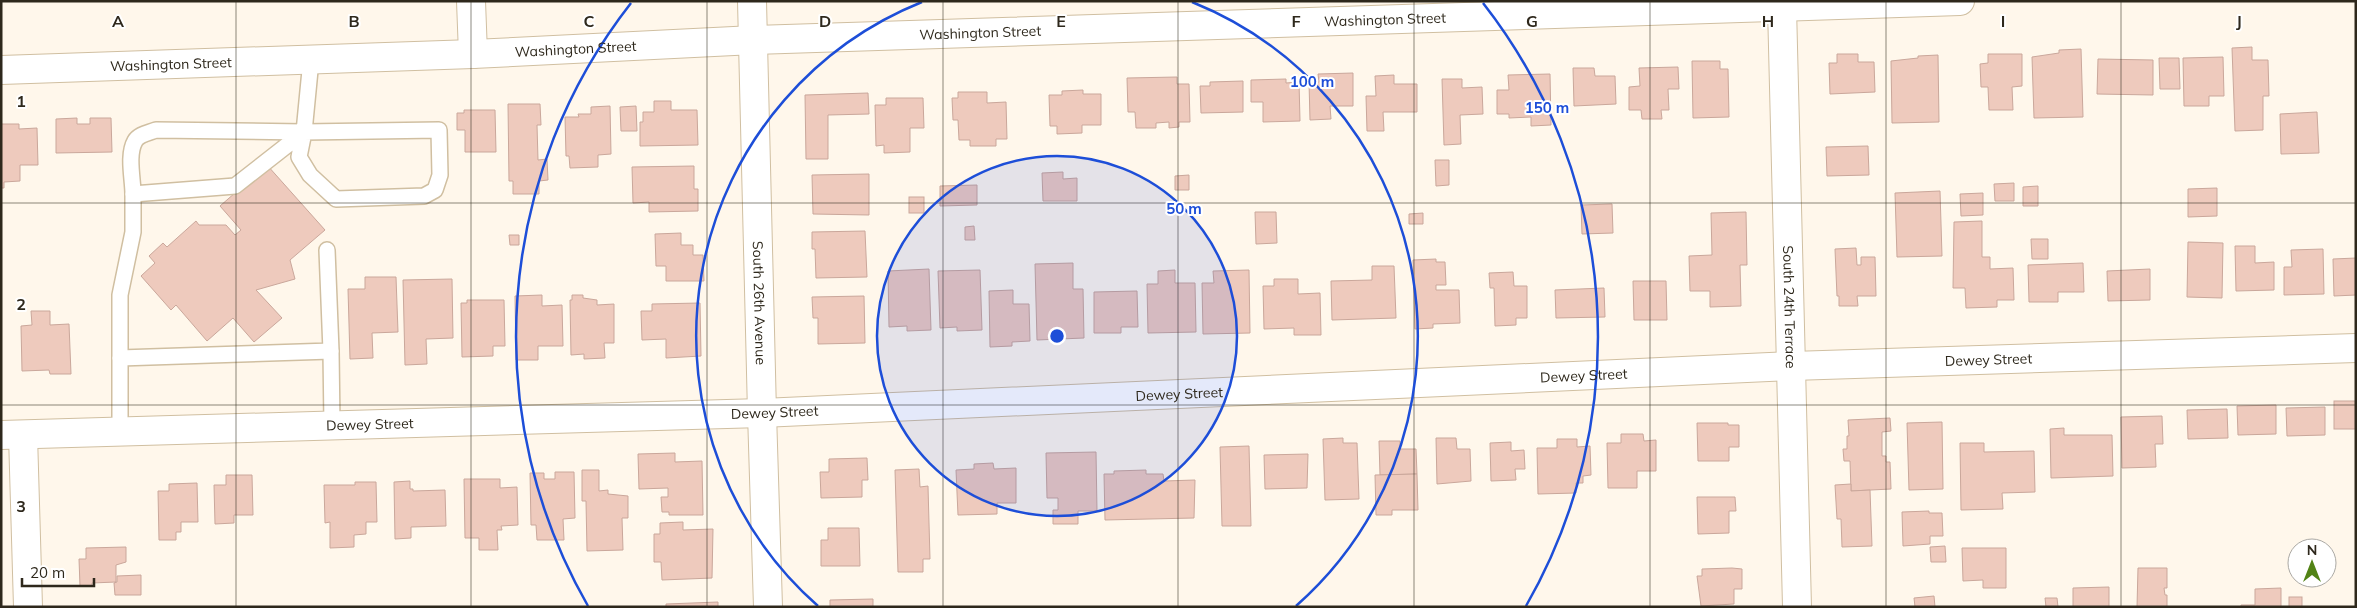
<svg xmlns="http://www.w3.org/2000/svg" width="2357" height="608" font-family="Mulish,sans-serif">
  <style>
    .building { fill: #eecabd; stroke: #caa79b }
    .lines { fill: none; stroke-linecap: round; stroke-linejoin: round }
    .lane-casing { stroke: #d0bfa1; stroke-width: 18 }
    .street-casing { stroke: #d0bfa1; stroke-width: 30 }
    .secondary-casing { stroke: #d0bfa1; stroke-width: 30 }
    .lane { stroke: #fff; stroke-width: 15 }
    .street { stroke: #fff; stroke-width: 28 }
    .secondary { stroke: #fff; stroke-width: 28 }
    .grid { fill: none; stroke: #2e281c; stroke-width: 1; stroke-opacity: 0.55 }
    .ring { fill: none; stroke: #1d4ed8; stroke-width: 2.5 }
    .labels { text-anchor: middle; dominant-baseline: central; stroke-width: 4; stroke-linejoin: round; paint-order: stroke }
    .street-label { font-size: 14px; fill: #2e281c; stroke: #fff }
    .grid-label { font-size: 16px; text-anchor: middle; font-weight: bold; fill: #2e281c; stroke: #fff; stroke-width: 4; stroke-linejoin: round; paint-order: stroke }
    .centre { fill: #1d4ed8; stroke: #fff; stroke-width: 2.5 }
    .ring-label { font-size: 15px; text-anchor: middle; font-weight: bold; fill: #1d4ed8; stroke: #fff; stroke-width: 4; stroke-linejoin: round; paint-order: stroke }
  </style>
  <rect width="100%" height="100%" fill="#fff7eb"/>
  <g class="building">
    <path d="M2252 47V60H2268L2269 96H2263V130L2235 131 2232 48Z"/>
    <path d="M2081 49 2083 117 2034 118 2032 57 2059 53V50Z"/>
    <path d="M1837 54H1858V62H1874L1875 92 1830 94 1829 63H1837Z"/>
    <path d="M1988 54H2022V86L2012 87 2013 110H1989L1988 87H1981L1980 64 1988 63Z"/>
    <path d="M1938 55 1939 122 1892 123 1891 61 1918 58V56Z"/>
    <path d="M2223 57 2224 96H2209V106H2184L2183 58Z"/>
    <path d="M2159 58H2179L2180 89H2160Z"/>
    <path d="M2098 59 2153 60V95L2097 94Z"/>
    <path d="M1692 61H1720V69H1728L1729 117 1693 118Z"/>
    <path d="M1678 67 1679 89H1668L1669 110H1661L1662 119H1642L1641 110H1629V87L1640 86 1639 68Z"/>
    <path d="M1573 68H1594L1595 76H1615L1616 104 1574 106Z"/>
    <path d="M1353 73V106H1330L1331 119 1310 120 1309 82H1319L1318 74Z"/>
    <path d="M1550 74 1551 125 1531 126V117L1509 118V114H1497V90H1509L1508 75Z"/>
    <path d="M1394 75V84H1417V112H1383L1384 131H1367L1366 96H1376L1375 76Z"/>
    <path d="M1177 77V84H1189L1190 122H1179V127L1169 128V122L1156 123V128H1136L1135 112H1128L1127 78Z"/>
    <path d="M1286 79V83L1299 82 1300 121 1263 122V102H1251V80Z"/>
    <path d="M1442 79H1462V88L1482 87 1483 114 1460 115 1461 144 1444 145Z"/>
    <path d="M1243 81V112L1201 113 1200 86H1210V82Z"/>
    <path d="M1083 90V94H1101V125H1082V133L1057 134V126H1050L1049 95H1062V91Z"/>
    <path d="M958 92H987V103L1006 102 1007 139H996V146H970V140H959L958 120H953L952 98H958Z"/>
    <path d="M868 93 869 114 828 115V159H806L805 95Z"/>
    <path d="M886 98H923L924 128H910V152L884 153V145L876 146 875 105H886Z"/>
    <path d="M654 101H671V110H697L698 145 640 146V122H643V112H654Z"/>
    <path d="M508 104H540L541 125H537L538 160 547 159 548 180 539 181V194H513V181H509Z"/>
    <path d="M610 106 611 154 598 155V167L570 168 569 156H566L565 117H579L578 114H591V107Z"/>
    <path d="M636 106 637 131H621L620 107Z"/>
    <path d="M464 110H495L496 152H465V130H457V113H464Z"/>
    <path d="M2317 112 2319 153 2281 154 2280 114Z"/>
    <path d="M77 118V124H90V118H111L112 152 56 153V119Z"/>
    <path d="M1 124H19V129L37 128 38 165H20V181L4 182V188H1Z"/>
    <path d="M1868 146 1869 175 1827 176 1826 147Z"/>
    <path d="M1435 160H1449V185L1436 186Z"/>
    <path d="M267 165 325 230 290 260 295 279 256 290 282 318 254 342 233 318 207 341 176 305 171 310 141 276 155 263 149 256 163 243 167 247 196 221 199 225H226L235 235 241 230 220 206Z"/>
    <path d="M694 166V189H698V211L649 212V202L633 203 632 167Z"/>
    <path d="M1063 172V179L1077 178V201H1043L1042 173Z"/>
    <path d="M869 174V215L813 214 812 175Z"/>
    <path d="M1189 175V190H1175V176Z"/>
    <path d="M2014 183V201H1995L1994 184Z"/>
    <path d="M977 185V205L940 206V186Z"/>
    <path d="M2038 186V206H2023V187Z"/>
    <path d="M2217 188V216L2188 217V189Z"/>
    <path d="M1940 191 1942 256 1897 257 1895 193Z"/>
    <path d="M1983 193V215L1961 216 1960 194Z"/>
    <rect x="909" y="197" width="15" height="16"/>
    <path d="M1612 204 1613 233 1582 234 1581 205Z"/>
    <path d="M1255 212H1276L1277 243 1256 244Z"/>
    <path d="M1746 212 1747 265H1740L1741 306 1710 307V291H1690L1689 256 1712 255 1711 213Z"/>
    <path d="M1423 213V224H1409V214Z"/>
    <path d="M1982 221V257H1990V269L2013 268 2014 300H1997V307L1966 308 1965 288H1953L1954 222Z"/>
    <path d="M974 226 975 240H965V227Z"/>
    <path d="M865 231 867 277 816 278 815 249H812V232Z"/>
    <path d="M681 233V245H693V255H703L704 281H666V266H656L655 234Z"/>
    <path d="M509 235H519V245H510Z"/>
    <path d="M2031 239H2048V259H2032Z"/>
    <path d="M2188 242 2223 243 2222 298 2187 297Z"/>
    <path d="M2235 246H2255V263L2274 262V290L2236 291Z"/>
    <path d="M1856 248 1857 265H1861V257H1875L1876 296H1857L1858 306H1839V296H1837L1835 249Z"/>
    <path d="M2323 249 2324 294 2284 295V267H2292L2291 250Z"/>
    <path d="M2356 258V295L2334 296 2333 259Z"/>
    <path d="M1436 259V262H1445L1446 285H1436V290H1459L1460 323 1433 324V328L1415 329 1413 260Z"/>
    <path d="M1073 263V289H1083L1084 338 1037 340 1035 264Z"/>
    <path d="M2083 263 2084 292H2058V302H2029L2028 265Z"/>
    <path d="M1372 266H1394L1396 318 1332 320 1331 281 1372 280Z"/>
    <path d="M929 269 931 330 907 331V326L889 327 888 271Z"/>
    <path d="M2150 269V300L2108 301 2107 271Z"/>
    <path d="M980 270 982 330 957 331V327L940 328 938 271Z"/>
    <path d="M1175 270V283H1195L1196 332 1148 333 1147 284H1158V271Z"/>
    <path d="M1249 270 1250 333 1203 334 1202 283H1214L1213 271Z"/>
    <path d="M1513 272 1514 286H1527V318H1516V325L1495 326 1494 288H1490L1489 273Z"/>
    <path d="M365 277H396L398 332 372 333 373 358 350 359 348 289H365Z"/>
    <path d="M452 279 453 338 426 339 427 364 405 365 403 280Z"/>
    <path d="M1274 279H1298V294L1320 293 1321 335H1294V328L1264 329 1263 286H1274Z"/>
    <path d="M1633 281H1666L1667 320H1634Z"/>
    <path d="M1604 288 1605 317 1556 318 1555 290Z"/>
    <path d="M1013 290V304H1029L1030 341 1012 342V346L990 347 989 291Z"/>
    <path d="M1137 291 1138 327H1121V333H1094V292Z"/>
    <path d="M542 295V306L562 305 563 346H538V360H516L515 296Z"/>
    <path d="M572 295H583V298L597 300V305L614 304V343H604L605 358 584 359V354L571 355 570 300H572Z"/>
    <path d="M864 296 865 343 818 344V318H813L812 297Z"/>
    <path d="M467 300H504L505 346H493V356L462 357 461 303H467Z"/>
    <path d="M700 303 701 356 666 358V339L642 340 641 311H652V304Z"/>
    <path d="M31 311H50V325L69 324 71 374H50L49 370 22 371 21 326 32 325Z"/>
    <rect x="2334" y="401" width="22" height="28"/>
    <path d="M2276 405V434L2238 435 2237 406Z"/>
    <path d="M2325 407V435L2287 436 2286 408Z"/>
    <path d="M2227 409 2228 438 2188 439 2187 410Z"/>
    <path d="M2162 416 2163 444H2155L2156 467 2122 468 2121 417Z"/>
    <path d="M1890 418 1891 431 1882 432V456H1886V462H1890L1891 489 1851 491 1850 461H1844L1843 449H1847V436H1849L1848 420Z"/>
    <path d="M1942 422 1943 489 1909 490 1907 423Z"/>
    <path d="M1697 423H1728V425H1739V447H1729V461H1698Z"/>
    <path d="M2064 428V435H2112L2113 476 2051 478 2050 429Z"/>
    <path d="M1621 434H1643L1644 441 1656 440V471H1637V488H1608L1607 443H1621Z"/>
    <path d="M1343 438V443H1357L1359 499 1325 500 1323 439Z"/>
    <path d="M1436 438H1456L1457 449H1470L1471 481 1437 484Z"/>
    <path d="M1557 439H1577V447L1590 446 1591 475 1583 476V483H1576V493L1538 494 1537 448H1557Z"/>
    <path d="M1379 441H1400V449H1416L1417 474 1380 475Z"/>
    <path d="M1511 442V451L1524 450 1525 469H1515L1516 480 1491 481 1490 443Z"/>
    <path d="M1960 443H1984V452L2034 451 2035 492 2002 493 2003 509 1961 510Z"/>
    <path d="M1249 446 1251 526H1222L1220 447Z"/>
    <path d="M1096 452 1097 511H1078V524H1053V510H1058V498H1047L1046 453Z"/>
    <path d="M675 453V462L702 461 703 515H669V512H662L661 497H668V488L639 489 638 454Z"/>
    <path d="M1308 454 1307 488 1265 489 1264 455Z"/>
    <path d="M867 458 868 480H862V497L821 498 820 472H829V459Z"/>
    <path d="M993 463 994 469 1016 468V503H997V514L958 515 956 470 974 469V464Z"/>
    <path d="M919 469 920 487 928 486 930 559H923V572H898L895 470Z"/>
    <path d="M582 470H599V491L608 490V494L628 496V518H622L623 550 587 551 586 501H582Z"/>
    <path d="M1146 470V474H1163L1164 481 1195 480 1194 518 1105 520 1104 474H1114V471Z"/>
    <path d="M555 472H574L575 518 563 519 564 540H537L536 525H531L530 473H544V479H555Z"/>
    <path d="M1417 474 1418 510H1392V515H1376L1375 475Z"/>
    <path d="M226 475H252L253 515H234V523L215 524 214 485H226Z"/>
    <path d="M464 479H500V488L517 487 518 525 501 526 502 530H497L498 550H479V538H465Z"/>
    <path d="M410 481V489H413V491L445 490 446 526 411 527V538L395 539 394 482Z"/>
    <path d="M355 482H376L377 522H366V534L354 535V547L330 548V522L325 523 324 485H355Z"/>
    <path d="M197 483 198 522H181V532H176V540H159L158 491H169V484Z"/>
    <path d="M1851 484V491L1870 490 1872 546 1842 547 1841 519H1837L1835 485Z"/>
    <path d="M1697 497H1735L1736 511H1729V533L1698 534Z"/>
    <path d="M1929 511V513H1942L1943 536H1930V544L1903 546 1902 512Z"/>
    <path d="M683 522V530L713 529 712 578 662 580 661 562H654V534H660V523Z"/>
    <path d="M828 528H859L860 566H821V540H828Z"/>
    <path d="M1945 546 1946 562H1931L1930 547Z"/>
    <path d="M126 547V562L116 565V582L92 583V586H80L79 559H86V548Z"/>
    <path d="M1962 548H2006V588H1983V580L1963 581Z"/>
    <path d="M1732 568 1742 569V589H1734V604L1701 606 1697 576H1702V569Z"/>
    <path d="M2138 568H2167V588H2164L2165 595H2167V607H2137Z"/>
    <path d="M141 575V595H115L114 583 117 582V576Z"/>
    <path d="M2109 587V607H2073V588Z"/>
    <path d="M2281 588V607H2241V605H2255V589Z"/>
    <path d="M1934 596 1935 607H1915L1914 598Z"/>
    <rect x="2289" y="597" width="13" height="10"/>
    <path d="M2045 598H2057L2058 607H2046Z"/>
    <path d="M873 599V607H830V600Z"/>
    <path d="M718 602V607H666V604Z"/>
  </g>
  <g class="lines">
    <g class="lane-casing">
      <g id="lane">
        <path d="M304 132 235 186 133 194C133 179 127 155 135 141 139 134 149 133 156 130L304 132 439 130 440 175 435 190 424 196 336 199 310 175 299 157 304 132 311 60"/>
        <path d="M331 351 332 425"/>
        <path d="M120 358 331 351 327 250"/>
        <path d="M120 432V295L133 232V194"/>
      </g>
    </g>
    <g class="street-casing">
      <g id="street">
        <path d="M471 1 473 54"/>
        <path id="s1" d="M1782 7 1797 607"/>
        <path id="s2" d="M1 435 762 413 1792 366 2356 348"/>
        <path d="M23 435 28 607"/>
      </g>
    </g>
    <g class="secondary-casing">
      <g id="secondary">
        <path id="s3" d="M752 1 762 413 768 607"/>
        <path id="s4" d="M1 70 473 54 754 40 1960 1"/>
      </g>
    </g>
    <use href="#lane" class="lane"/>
    <use href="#street" class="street"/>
    <use href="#secondary" class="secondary"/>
  </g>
  <path class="grid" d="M236 1V607M471 1V607M707 1V607M943 1V607M1178 1V607M1414 1V607M1650 1V607M1886 1V607M2121 1V607M1 203H2356M1 405H2356"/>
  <circle cx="1057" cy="336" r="180" fill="#1d4ed8" fill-opacity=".12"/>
  <g class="ring">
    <circle cx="1057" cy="336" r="180"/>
    <path d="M818 606A360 360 0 0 1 922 2M1192 2A360 360 0 0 1 1296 606"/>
    <path d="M588 606A541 541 0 0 1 631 3M1483 3A541 541 0 0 1 1526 606"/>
  </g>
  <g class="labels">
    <g class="street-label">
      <text stroke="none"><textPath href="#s4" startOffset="1385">Washington Street</textPath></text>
      <text stroke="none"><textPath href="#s4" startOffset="980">Washington Street</textPath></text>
      <text stroke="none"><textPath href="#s4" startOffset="575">Washington Street</textPath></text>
      <text stroke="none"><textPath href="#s4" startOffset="170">Washington Street</textPath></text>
      <text stroke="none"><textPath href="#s3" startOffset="302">South 26th Avenue</textPath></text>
      <text stroke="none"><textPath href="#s1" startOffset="300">South 24th Terrace</textPath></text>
      <text stroke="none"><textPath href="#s2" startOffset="1989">Dewey Street</textPath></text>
      <text stroke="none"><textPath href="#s2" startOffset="1584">Dewey Street</textPath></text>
      <text stroke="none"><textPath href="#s2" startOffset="1179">Dewey Street</textPath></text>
      <text stroke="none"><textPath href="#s2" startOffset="774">Dewey Street</textPath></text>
      <text stroke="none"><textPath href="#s2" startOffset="369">Dewey Street</textPath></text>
    </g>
  </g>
  <g class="grid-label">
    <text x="118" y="27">A</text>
    <text x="354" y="27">B</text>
    <text x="589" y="27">C</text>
    <text x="825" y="27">D</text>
    <text x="1061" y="27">E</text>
    <text x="1296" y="27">F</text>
    <text x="1532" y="27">G</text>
    <text x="1768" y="27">H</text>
    <text x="2003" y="27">I</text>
    <text x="2239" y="27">J</text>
    <text x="21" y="107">1</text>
    <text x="21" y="310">2</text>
    <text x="21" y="512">3</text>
  </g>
  <circle cx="1057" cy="336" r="8" class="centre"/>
  <g class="ring-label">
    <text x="1312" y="87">100 m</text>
    <text x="1547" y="113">150 m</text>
    <text x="1184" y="214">50 m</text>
  </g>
  <rect width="2357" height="608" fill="none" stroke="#2e281c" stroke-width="5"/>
  <g transform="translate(2312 563)"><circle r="24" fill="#ffffff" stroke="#aba9a4"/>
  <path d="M0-4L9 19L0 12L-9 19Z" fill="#528315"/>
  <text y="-8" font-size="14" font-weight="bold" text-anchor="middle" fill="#2e281c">N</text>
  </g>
  <path d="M22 578v8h72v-8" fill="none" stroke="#2e281c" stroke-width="2.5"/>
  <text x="30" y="578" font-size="15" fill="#2e281c" stroke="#ffffff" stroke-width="4" paint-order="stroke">20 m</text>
</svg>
